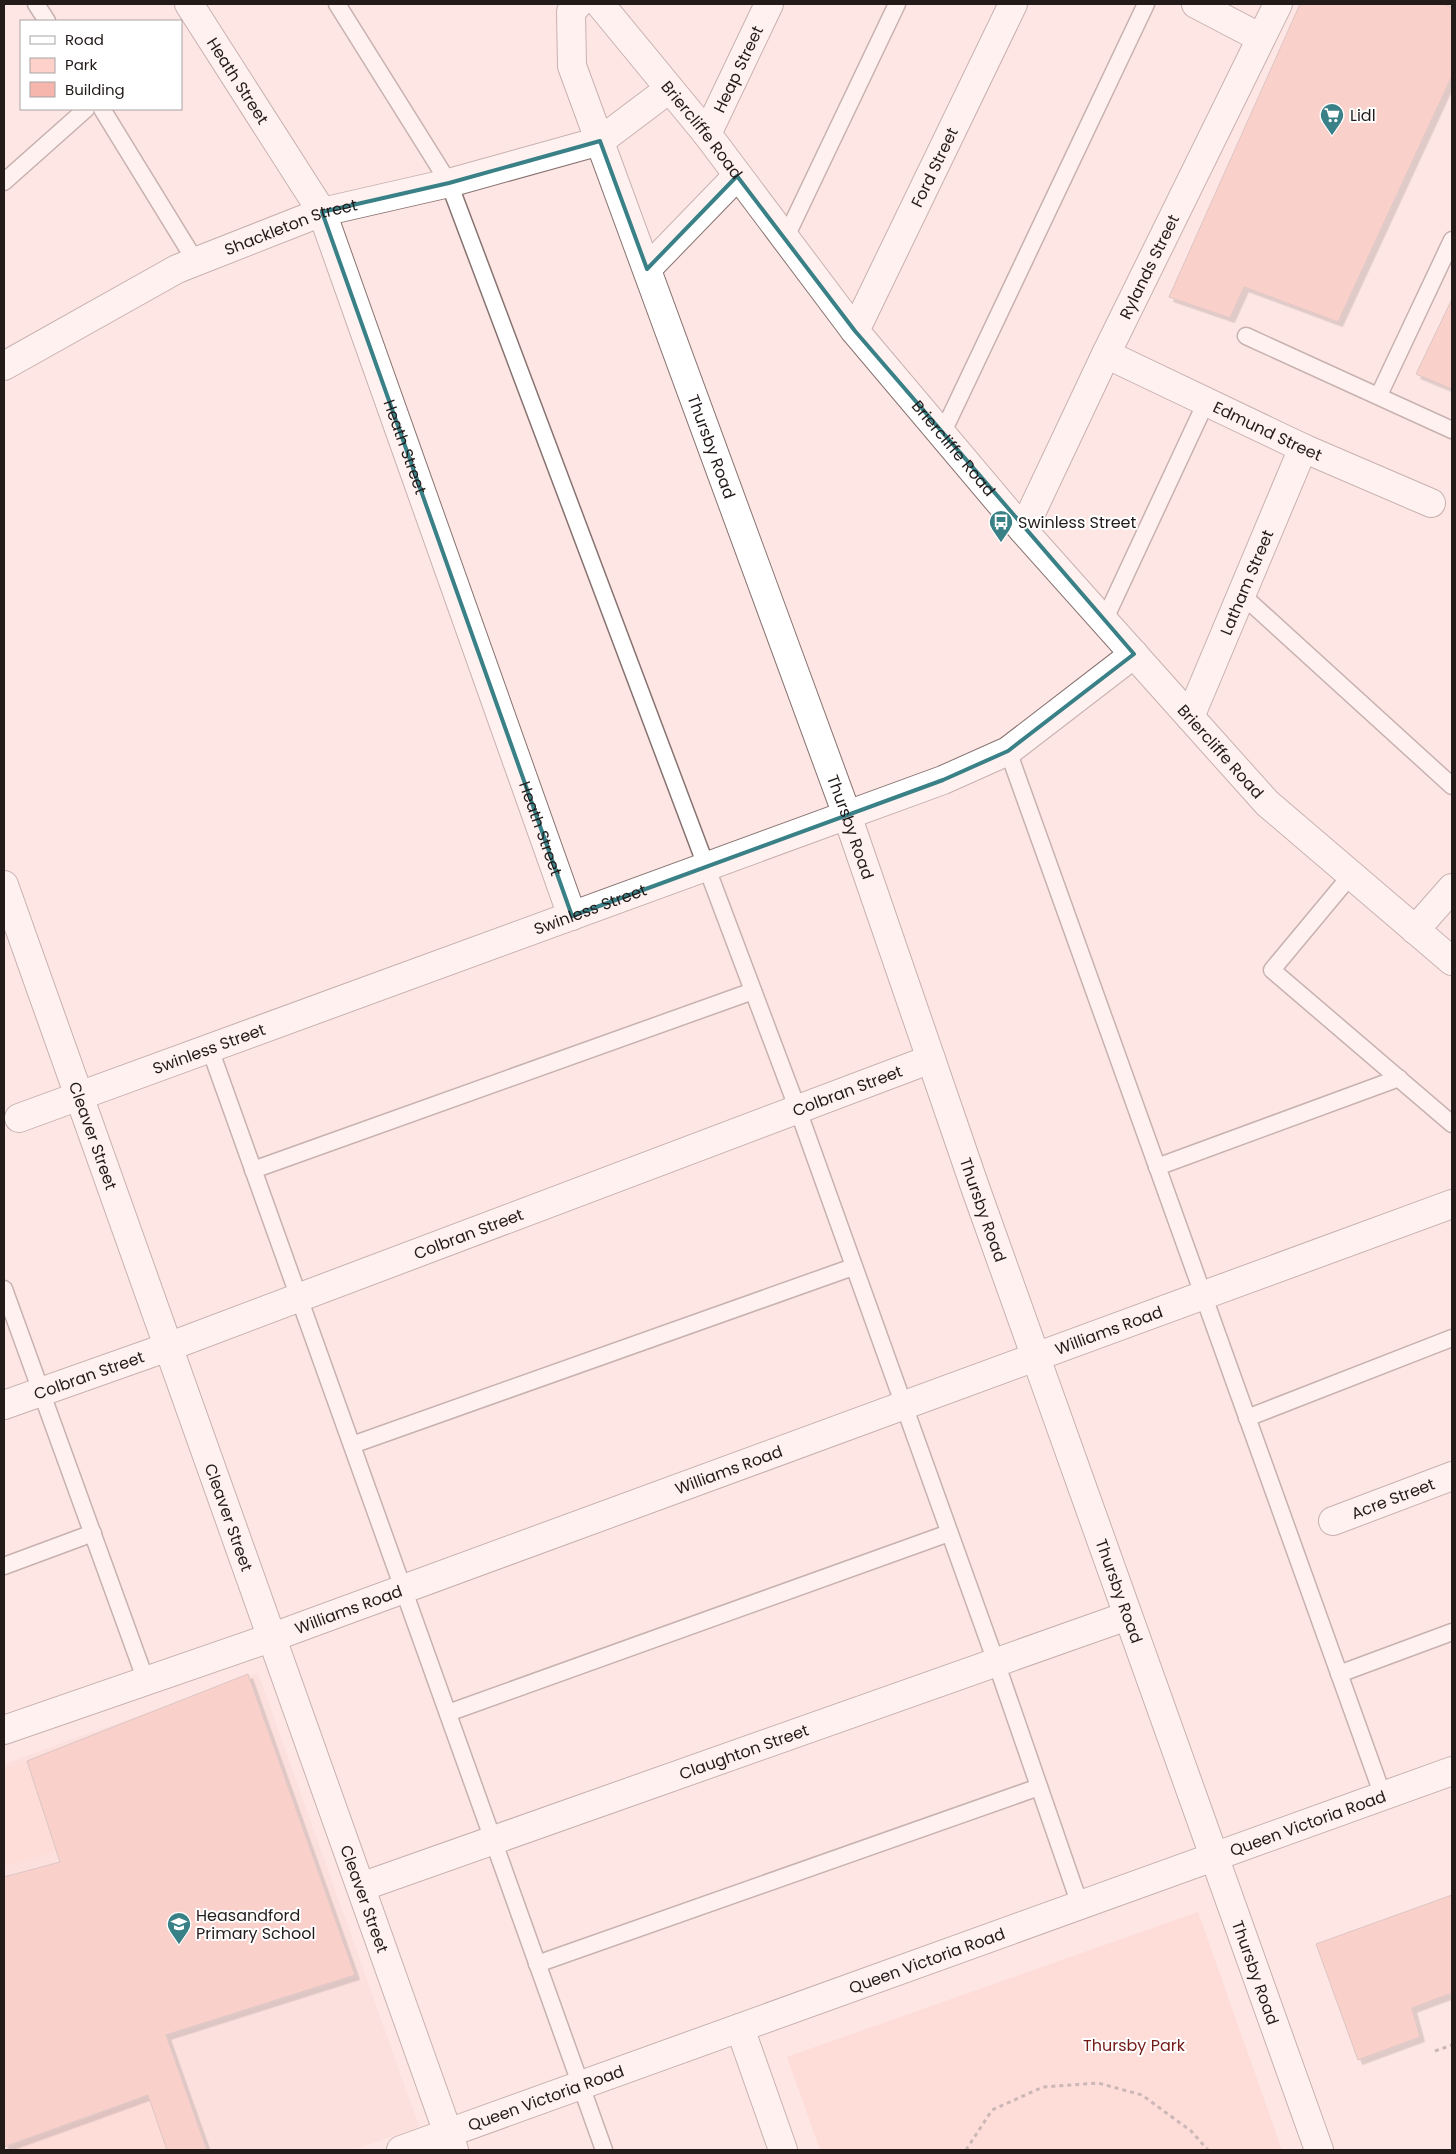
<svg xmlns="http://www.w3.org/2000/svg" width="1456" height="2154" font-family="Poppins,sans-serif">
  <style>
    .built { fill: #f8d9d5 }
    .green { fill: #ffd1cb }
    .building { fill: #f6b6ae; stroke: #b39e9c; filter: url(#shadow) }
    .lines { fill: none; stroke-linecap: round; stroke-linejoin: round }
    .lane-casing { stroke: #877371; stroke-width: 19 }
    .street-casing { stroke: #877371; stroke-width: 30 }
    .secondary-casing { stroke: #877371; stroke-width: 30 }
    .path { stroke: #8f807e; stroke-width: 3; stroke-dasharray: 4 4; stroke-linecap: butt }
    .lane { stroke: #fff; stroke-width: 16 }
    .street { stroke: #fff; stroke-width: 28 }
    .secondary { stroke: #fff; stroke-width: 28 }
    .marked { fill: none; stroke: #398187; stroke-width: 4; stroke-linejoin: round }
    .labels { text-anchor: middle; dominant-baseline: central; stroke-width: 4; stroke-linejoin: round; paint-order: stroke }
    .street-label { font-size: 16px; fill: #231b1a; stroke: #fff }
    .poi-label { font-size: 16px; fill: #231b1a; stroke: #fff; text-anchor: start }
    .park-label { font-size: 16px; fill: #731916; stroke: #fff }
  </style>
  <defs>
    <filter id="shadow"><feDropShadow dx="4.5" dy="4.5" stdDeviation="0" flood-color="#0004"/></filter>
  </defs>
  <rect width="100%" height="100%" fill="#fde6e3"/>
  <path class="built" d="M258 1673 419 2127 353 2150H4V1764Z"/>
  <g class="green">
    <path d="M27 1761 56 1851 4 1867V1768Z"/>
    <path d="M1198 1912 1282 2150H820L787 2057Z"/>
    <path d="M148 2095 168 2150H4V2147Z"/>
  </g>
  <g class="building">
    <path d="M1300 4H1443L1452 7V76L1338 322 1244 287 1230 318 1169 297Z"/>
    <path d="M1452 299V389L1416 374Z"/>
    <path d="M248 1674 355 1975 166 2035 207 2150H167L148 2095 4 2147V1877L60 1862 27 1761Z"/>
    <path d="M1452 1895V1993L1412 2008 1420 2037 1358 2060 1316 1944Z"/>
  </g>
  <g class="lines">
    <g class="lane-casing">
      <g id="lane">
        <path d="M36 4 47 21"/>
        <path d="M337 4 449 183 798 1110 996 1662 1080 1905"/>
        <path d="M102 109 196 262"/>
        <path d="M4 182 86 109"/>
        <path d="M785 239 897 4"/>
        <path d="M1246 336 1452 430"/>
        <path d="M1379 395 1452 240"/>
        <path d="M942 434 1146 4"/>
        <path d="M1241 594 1452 786"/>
        <path d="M1104 621 1207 400"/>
        <path d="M1008 751 1383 1796"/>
        <path d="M1351 875 1272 970 1452 1124"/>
        <path d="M210 1049 604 2150"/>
        <path d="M1157 1167 1399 1078"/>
        <path d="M253 1170 753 991"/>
        <path d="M4 1289 146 1681"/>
        <path d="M1247 1418 1452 1338"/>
        <path d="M352 1445 853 1267"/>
        <path d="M4 1566 93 1533"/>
        <path d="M1339 1674 1452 1632"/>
        <path d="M448 1713 949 1533"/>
        <path d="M537 1964 1039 1787"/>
      </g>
    </g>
    <g class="street-casing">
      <g id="street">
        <path id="s1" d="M189 4 322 212 572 916"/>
        <path id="s2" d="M578 4 571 12 572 66 847 815 975 1187 1319 2150"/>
        <path d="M1196 4 1261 38"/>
        <path id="s3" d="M707 134 769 4"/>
        <path d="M647 269 737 176"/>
        <path id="s4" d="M855 331 1013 4"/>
        <path id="s5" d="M1106 354 1303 448 1431 503"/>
        <path id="s6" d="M4 366 177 269 322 212 449 183 600 141 669 89"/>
        <path id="s7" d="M1023 530 1106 354 1278 4"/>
        <path id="s8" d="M1190 717 1303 448"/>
        <path id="s9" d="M4 885 454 2150"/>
        <path d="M1415 930 1452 888"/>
        <path id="s10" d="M19 1118 943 780 1008 751 1134 654"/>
        <path id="s11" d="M4 1405 168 1347 931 1059"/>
        <path id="s12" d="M1333 1521 1452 1476"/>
        <path id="s13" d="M4 1730 273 1637 1452 1204"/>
        <path id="s14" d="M361 1887 1127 1616"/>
        <path d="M740 2028 783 2150"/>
        <path id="s15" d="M401 2150 1452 1771"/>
      </g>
    </g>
    <g class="secondary-casing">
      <g id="secondary">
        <path id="s16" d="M600 4 707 134 855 331 1023 530 1190 717 1267 803 1452 961"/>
      </g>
    </g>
    <g class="path">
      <path d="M1435 2051 1452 2045"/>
      <path d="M966 2150 992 2110 1043 2087 1098 2083 1142 2095 1191 2131 1208 2150"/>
    </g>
    <use href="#lane" class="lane"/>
    <use href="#street" class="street"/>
    <use href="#secondary" class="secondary"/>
  </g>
  <path d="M0 0H1456V2154H0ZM600 141 647 269 737 176 855 331 1134 654 1008 751 943 780 572 916 322 212 449 183Z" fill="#fde6e3" fill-opacity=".55" fill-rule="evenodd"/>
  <path class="marked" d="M600 141 647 269 737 176 855 331 1134 654 1008 751 943 780 572 916 322 212 449 183Z"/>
  <defs>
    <g id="supermarket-pin" transform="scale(1.25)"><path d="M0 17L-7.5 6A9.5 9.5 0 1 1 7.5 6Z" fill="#398187" stroke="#fff"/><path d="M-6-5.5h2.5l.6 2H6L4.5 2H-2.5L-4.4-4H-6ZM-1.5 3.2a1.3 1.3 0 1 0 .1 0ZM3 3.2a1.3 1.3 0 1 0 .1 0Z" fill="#fff"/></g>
    <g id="bus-pin" transform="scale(1.25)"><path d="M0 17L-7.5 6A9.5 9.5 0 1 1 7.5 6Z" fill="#398187" stroke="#fff"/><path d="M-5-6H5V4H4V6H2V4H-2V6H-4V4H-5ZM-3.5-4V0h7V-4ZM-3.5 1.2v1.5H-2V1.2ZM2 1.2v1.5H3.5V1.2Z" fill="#fff"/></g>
    <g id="school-pin" transform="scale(1.25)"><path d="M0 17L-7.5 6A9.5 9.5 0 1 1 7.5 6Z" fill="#398187" stroke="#fff"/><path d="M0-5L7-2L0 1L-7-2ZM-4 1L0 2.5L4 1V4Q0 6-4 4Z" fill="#fff"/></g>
  </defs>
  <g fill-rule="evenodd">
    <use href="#supermarket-pin" x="1332" y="115"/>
    <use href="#bus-pin" x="1001" y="522"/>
    <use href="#school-pin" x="179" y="1924"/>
  </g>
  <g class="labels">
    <g class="street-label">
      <text stroke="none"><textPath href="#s3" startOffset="72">Heap Street</textPath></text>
      <text stroke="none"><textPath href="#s1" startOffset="91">Heath Street</textPath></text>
      <text stroke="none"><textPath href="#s16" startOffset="162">Briercliffe Road</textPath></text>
      <text stroke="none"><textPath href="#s4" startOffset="182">Ford Street</textPath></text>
      <text stroke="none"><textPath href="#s6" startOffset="320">Shackleton Street</textPath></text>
      <text stroke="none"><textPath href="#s7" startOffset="292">Rylands Street</textPath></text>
      <text stroke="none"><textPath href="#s5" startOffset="179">Edmund Street</textPath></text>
      <text stroke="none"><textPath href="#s2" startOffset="470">Thursby Road</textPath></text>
      <text stroke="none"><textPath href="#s1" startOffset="496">Heath Street</textPath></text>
      <text stroke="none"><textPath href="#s16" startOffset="568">Briercliffe Road</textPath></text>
      <text stroke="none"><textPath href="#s8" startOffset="146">Latham Street</textPath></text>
      <text stroke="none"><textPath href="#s16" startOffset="972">Briercliffe Road</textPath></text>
      <text stroke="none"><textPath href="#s2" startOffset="875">Thursby Road</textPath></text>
      <text stroke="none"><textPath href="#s1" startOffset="901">Heath Street</textPath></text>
      <text stroke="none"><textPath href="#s10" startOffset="608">Swinless Street</textPath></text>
      <text stroke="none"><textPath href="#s10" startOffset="202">Swinless Street</textPath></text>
      <text stroke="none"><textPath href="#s11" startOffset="900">Colbran Street</textPath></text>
      <text stroke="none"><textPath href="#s9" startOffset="266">Cleaver Street</textPath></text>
      <text stroke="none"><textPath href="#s2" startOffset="1280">Thursby Road</textPath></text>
      <text stroke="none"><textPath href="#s11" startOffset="495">Colbran Street</textPath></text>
      <text stroke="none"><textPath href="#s13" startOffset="1175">Williams Road</textPath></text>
      <text stroke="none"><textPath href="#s11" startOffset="90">Colbran Street</textPath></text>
      <text stroke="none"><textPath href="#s13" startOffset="770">Williams Road</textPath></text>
      <text stroke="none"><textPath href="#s12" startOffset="64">Acre Street</textPath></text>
      <text stroke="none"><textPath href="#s9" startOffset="671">Cleaver Street</textPath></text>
      <text stroke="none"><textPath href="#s2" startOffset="1685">Thursby Road</textPath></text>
      <text stroke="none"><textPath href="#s13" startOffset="365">Williams Road</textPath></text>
      <text stroke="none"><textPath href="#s14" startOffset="406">Claughton Street</textPath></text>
      <text stroke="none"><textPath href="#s15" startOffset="964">Queen Victoria Road</textPath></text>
      <text stroke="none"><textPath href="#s9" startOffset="1076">Cleaver Street</textPath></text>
      <text stroke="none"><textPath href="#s15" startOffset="559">Queen Victoria Road</textPath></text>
      <text stroke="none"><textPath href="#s2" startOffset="2090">Thursby Road</textPath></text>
      <text stroke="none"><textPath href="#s15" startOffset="154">Queen Victoria Road</textPath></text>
    </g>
    <g class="poi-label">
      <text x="1350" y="115">Lidl</text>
      <text x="1018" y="522">Swinless Street</text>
      <text x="196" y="1915">Heasandford<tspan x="196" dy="18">Primary School</tspan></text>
    </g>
    <g class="park-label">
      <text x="1134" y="2045">Thursby Park</text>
    </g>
  </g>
  <rect width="1456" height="2154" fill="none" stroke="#231b1a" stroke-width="10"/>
  <rect x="20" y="20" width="162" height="90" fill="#ffffff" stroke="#a7a4a3"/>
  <rect x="30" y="36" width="25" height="8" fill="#ffffff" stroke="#a7a4a3"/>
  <text x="65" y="45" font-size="15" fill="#231b1a">Road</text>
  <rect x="30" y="58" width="25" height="15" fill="#ffd1cb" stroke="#a7a4a3"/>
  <text x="65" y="70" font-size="15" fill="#231b1a">Park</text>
  <rect x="30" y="82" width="25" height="15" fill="#f6b6ae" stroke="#a7a4a3"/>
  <text x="65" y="95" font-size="15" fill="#231b1a">Building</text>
</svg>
